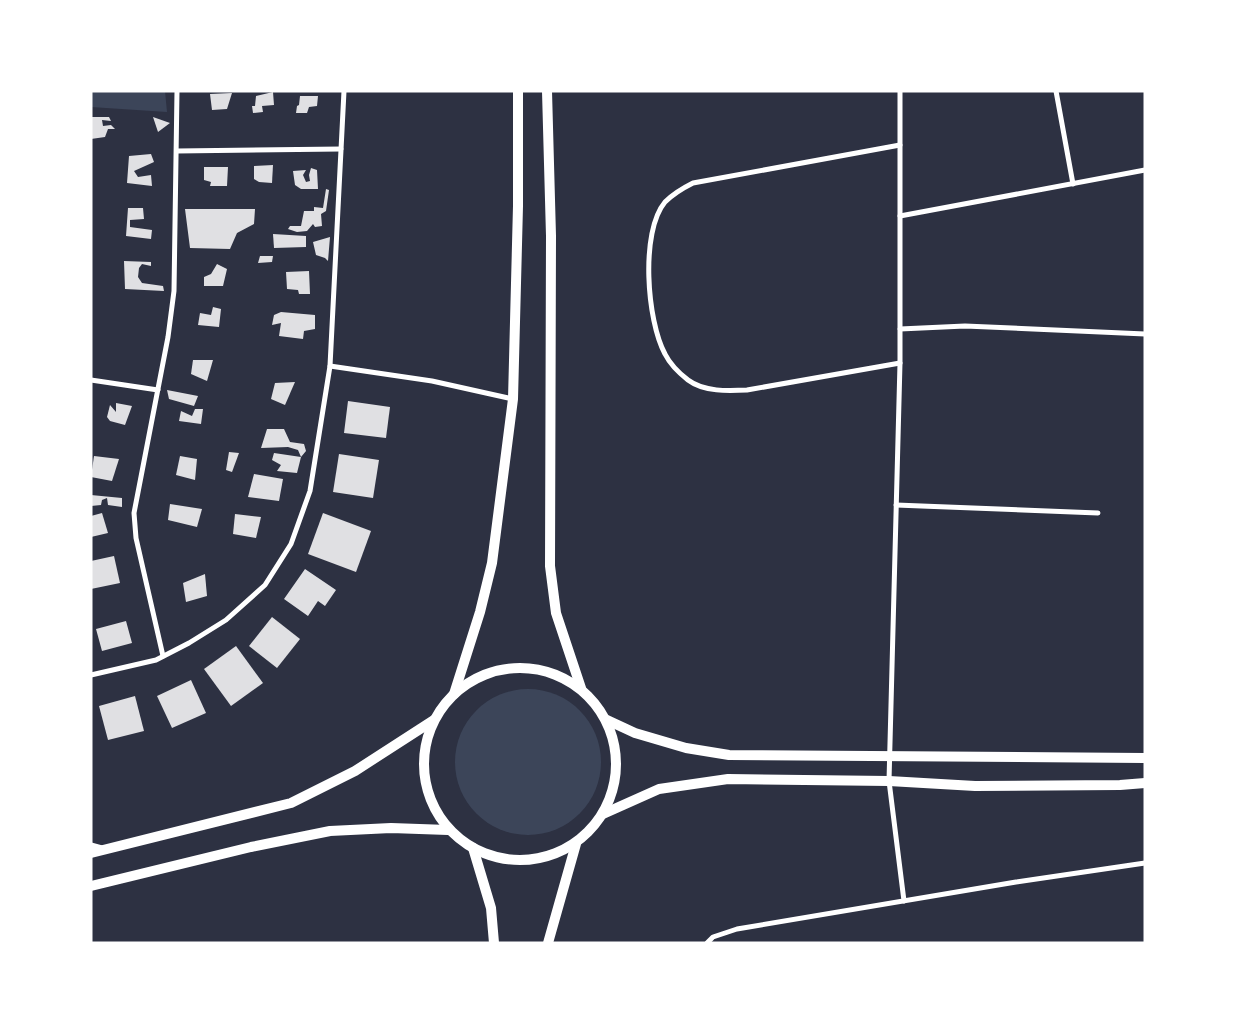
<svg xmlns="http://www.w3.org/2000/svg" width="1236" height="1034" font-family="Montserrat,sans-serif">
  <style>
    .green { fill: #3c4559 }
    .building { fill: #e0e0e3 }
    .lines { fill: none; stroke-linecap: round; stroke-linejoin: round }
    .minor { stroke: #fff; stroke-width: 5 }
    .primary { stroke: #fff; stroke-width: 10 }
  </style>
  <rect width="100%" height="100%" fill="#2d3142"/>
  <g class="green">
    <path d="M91 91H165L167 112 91 107Z"/>
    <circle cx="528" cy="762" r="73"/>
  </g>
  <g class="building">
    <path d="M273 92 274 105 262 106 263 112 253 113 252 106H255L256 96Z"/>
    <path d="M232 93 227 109 212 110 210 94Z"/>
    <path d="M300 96H318L317 106 309 107 307 113H296L297 106 299 105Z"/>
    <path d="M91 117H109L111 121 102 120 103 126 111 125 115 129H108L105 137 91 139Z"/>
    <path d="M153 117 170 123 158 132Z"/>
    <path d="M151 154 154 162 134 171 138 177 151 175 152 186 127 183 129 156Z"/>
    <path d="M273 165 272 183 259 182 254 179V166Z"/>
    <path d="M204 167H228L227 186H210L211 182 204 180Z"/>
    <path d="M311 168 317 170 318 189H301L295 185 293 171 306 170 303 175 306 182 310 181 309 175Z"/>
    <path d="M326 189 329 190 326 211 321 214 322 226 315 227 313 224 307 231 297 232 288 229 290 226H301L304 211H314V207L323 208Z"/>
    <path d="M128 208H143L144 219 130 220V227L152 230 151 239 126 236Z"/>
    <path d="M185 209H255L254 224 237 233 230 249 190 248Z"/>
    <path d="M273 234 306 236V247L274 248Z"/>
    <path d="M330 237 328 261 325 258 316 255 313 242Z"/>
    <path d="M260 256H273L272 262 258 263Z"/>
    <path d="M124 261 151 262V266L142 264 139 268 138 277 142 283 163 286 164 291 125 289Z"/>
    <path d="M217 264 227 269 223 286H204V277L211 274Z"/>
    <path d="M309 271 310 294H299L298 290 287 289 286 272Z"/>
    <path d="M213 307 221 309 219 327 198 325 200 313 211 315Z"/>
    <path d="M281 312 315 315V329L304 331 303 339 279 336 281 323 272 325 274 315Z"/>
    <path d="M193 360H213L207 381 191 374Z"/>
    <path d="M295 382 285 405 271 399 275 383Z"/>
    <path d="M167 390 198 396 194 406 169 399Z"/>
    <path d="M348 401 390 407 386 438 344 433Z"/>
    <path d="M116 403 132 406 125 425 110 421 107 417 110 405 116 412Z"/>
    <path d="M195 409H203L201 424 179 421 181 411 192 416Z"/>
    <path d="M267 429H284L290 442 304 444 306 451 301 457 298 450 288 447 261 448Z"/>
    <path d="M229 452 239 453 232 472 226 470Z"/>
    <path d="M274 453 301 457 297 473 277 471 281 465 272 460Z"/>
    <path d="M339 454 379 460 373 498 333 492Z"/>
    <path d="M94 456 119 459 112 481 91 477Z"/>
    <path d="M180 456 197 459 195 480 176 475Z"/>
    <path d="M254 474 283 479 279 501 248 497Z"/>
    <path d="M91 495 122 498V507L108 505 107 498 102 500 101 505 91 506Z"/>
    <path d="M170 504 202 509 197 527 168 520Z"/>
    <path d="M102 513 108 533 91 537V516Z"/>
    <path d="M323 513 371 531 356 572 308 554Z"/>
    <path d="M235 514 261 517 256 538 233 534Z"/>
    <path d="M114 556 120 583 91 589V561Z"/>
    <path d="M305 569 336 590 325 606 318 601 308 616 284 599Z"/>
    <path d="M205 574 207 596 186 602 183 583Z"/>
    <path d="M272 617 300 639 277 668 249 646Z"/>
    <path d="M126 621 132 643 102 651 96 629Z"/>
    <path d="M236 646 263 683 231 706 204 669Z"/>
    <path d="M191 680 206 713 172 728 157 696Z"/>
    <path d="M135 696 144 731 108 740 99 706Z"/>
  </g>
  <g class="lines">
    <g class="minor">
      <path d="M900 91V363L889 781 904 901"/>
      <path d="M1056 91 1073 184"/>
      <path d="M900 145 693 183C683 188 673 194 665 202 640 232 647 321 665 354 670 364 679 373 688 380 704 392 728 391 747 390L900 363"/>
      <path d="M177 151 341 149"/>
      <path d="M900 216 1145 170"/>
      <path d="M900 329 965 326 1145 334"/>
      <path d="M330 366 432 381 513 399"/>
      <path d="M91 380 158 390"/>
      <path d="M896 505 1098 513"/>
      <path d="M163 656 136 538 134 513 168 337 174 291 177 91"/>
      <path d="M91 675 156 660 189 643 226 620 265 585 291 544 310 491 330 366 344 91"/>
      <path d="M91 845 102 848"/>
      <path d="M707 943 713 937 737 929 1016 882 1145 863"/>
    </g>
    <g class="primary">
      <path d="M547 91 551 236 550 566 556 613 581 688"/>
      <circle cx="520" cy="764" r="96"/>
      <path d="M454 694 480 612 492 563 513 399 518 206V91"/>
      <path d="M607 720 635 733 686 748 729 755 1145 758"/>
      <path d="M603 814 659 789 728 779 889 781 975 786 1120 785 1145 783"/>
      <path d="M473 848 491 908 494 943"/>
      <path d="M91 853 291 803 355 771 434 720"/>
      <path d="M91 886 251 847 330 831 391 828 448 830"/>
      <path d="M548 943 576 844"/>
    </g>
  </g>
  <rect width="1236" height="1034" fill="none" stroke="#ffffff" stroke-width="185"/>
</svg>
